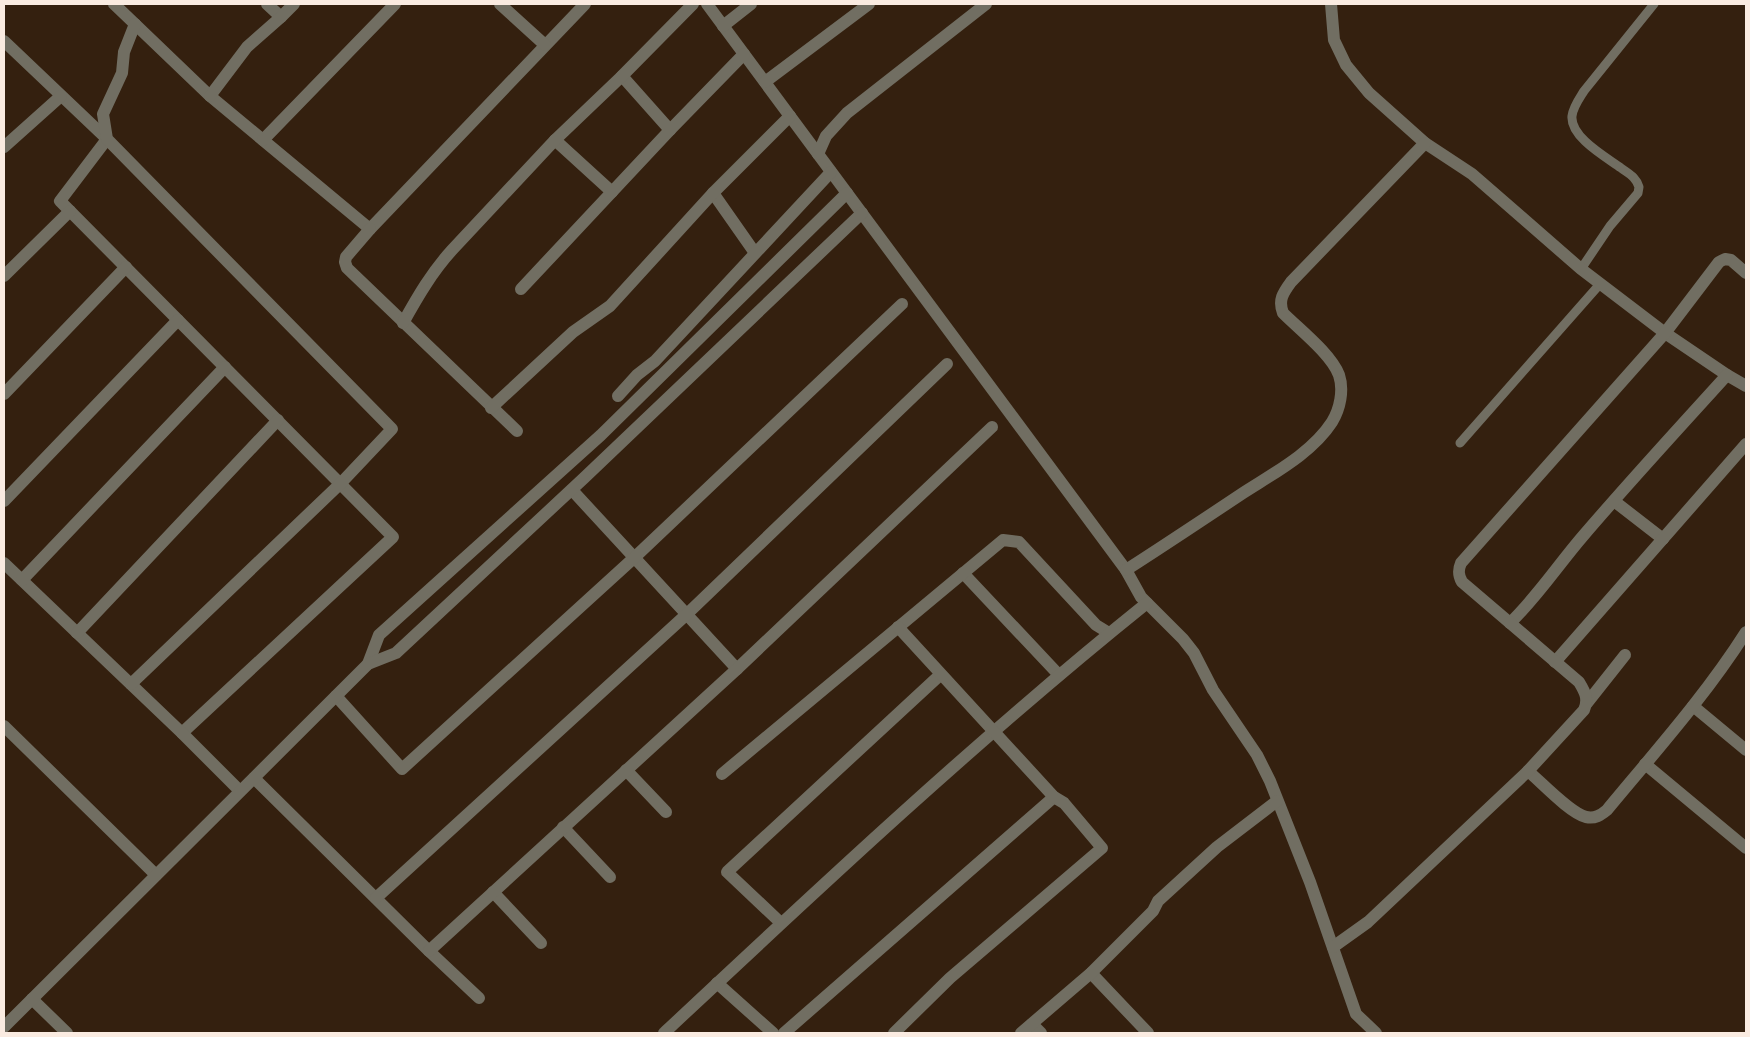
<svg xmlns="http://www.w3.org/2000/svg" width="1750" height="1037" font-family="Inter,sans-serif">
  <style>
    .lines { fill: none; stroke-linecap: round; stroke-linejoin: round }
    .service { stroke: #716e62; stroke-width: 9 }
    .minor { stroke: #716e62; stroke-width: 12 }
  </style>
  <rect width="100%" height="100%" fill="#34200f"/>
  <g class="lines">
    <g class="service">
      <path d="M1581 269 1610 226 1638 193 1639 187C1636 177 1629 174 1621 168 1606 157 1570 137 1572 116 1573 107 1579 99 1584 91L1654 4"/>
      <path d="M1460 443 1600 284"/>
    </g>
    <g class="minor">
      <path d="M114 4 210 96 370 229 585 4"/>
      <path d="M267 4 281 17"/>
      <path d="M500 4 545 45"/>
      <path d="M707 4 1126 570 1141 597 1183 639 1194 653 1213 690 1257 755 1270 781 1310 882 1356 1014 1376 1033"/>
      <path d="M1331 4 1334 40 1346 65 1369 93 1425 143 1472 174 1581 269 1665 333 1727 375 1746 386"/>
      <path d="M723 26 751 4"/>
      <path d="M4 41 107 139 60 201 393 537 182 733"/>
      <path d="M622 76 670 130"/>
      <path d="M765 82 869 4"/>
      <path d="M210 96 247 47 281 17 294 4"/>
      <path d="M263 140 395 4"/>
      <path d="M555 140 612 192"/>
      <path d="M4 147 61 96"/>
      <path d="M818 154 826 136 847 113 986 4"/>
      <path d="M713 193 755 253"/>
      <path d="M370 229 346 257 345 262 347 268 517 431"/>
      <path d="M4 276 70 211"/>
      <path d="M521 289 670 130 744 54"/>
      <path d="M403 323C418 296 432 272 452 250L555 140 622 76 693 4"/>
      <path d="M4 394 126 267"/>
      <path d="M618 396 637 375 655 361 831 172"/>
      <path d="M491 408 573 332 610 306 713 193 790 116"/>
      <path d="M572 490 737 669"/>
      <path d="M4 501 178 320"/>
      <path d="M1614 501 1663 539"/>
      <path d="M4 563 182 733 240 791"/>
      <path d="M1126 570C1165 545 1204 519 1243 493 1274 473 1312 453 1332 422 1340 409 1344 390 1339 375 1331 354 1300 330 1283 313 1278 300 1283 293 1291 282L1425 143"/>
      <path d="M963 573 1059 675"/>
      <path d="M22 580 225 367"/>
      <path d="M1510 623C1538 596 1558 565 1583 536 1630 481 1679 428 1727 375"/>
      <path d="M77 633 278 420"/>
      <path d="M1555 662 1746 444"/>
      <path d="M368 664 379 635 601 435 847 193"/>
      <path d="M131 684 341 483 392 429 107 139 103 114 122 73 124 52 135 24"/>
      <path d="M336 696 402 769 635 557 902 304"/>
      <path d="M1587 703 1625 655"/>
      <path d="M1693 706 1746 750"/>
      <path d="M4 726 156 875"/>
      <path d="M1645 764 1746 848"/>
      <path d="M626 770 666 812"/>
      <path d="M1528 771C1541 782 1571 814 1586 817 1595 819 1601 815 1607 810 1655 752 1706 695 1746 632"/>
      <path d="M722 774 1003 540 1019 542 1096 625 1109 633"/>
      <path d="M254 778 429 951 479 998"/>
      <path d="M563 827 610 877"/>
      <path d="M493 892 541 943"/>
      <path d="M376 898 687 614 947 364"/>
      <path d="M781 923 727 872 940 675"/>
      <path d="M1333 947 1368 922 1528 771 1584 710C1589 699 1585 692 1579 682L1462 582C1458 575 1458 570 1461 563L1665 333 1719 262 1725 259 1731 260 1746 273"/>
      <path d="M429 951 737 669 992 427"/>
      <path d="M1091 973 1148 1033"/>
      <path d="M717 983 773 1033"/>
      <path d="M32 999 67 1033"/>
      <path d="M1032 1024 1041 1033"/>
      <path d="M4 1027 368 664 396 653 584 478 862 213"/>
      <path d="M664 1033C821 886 979 738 1147 603"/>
      <path d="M784 1033 1054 797"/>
      <path d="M894 1033 950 978 1102 848 1064 803 1054 797 898 627"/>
      <path d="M1021 1033 1091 973 1153 911 1158 901 1217 847 1277 801"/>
    </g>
  </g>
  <rect width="1750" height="1037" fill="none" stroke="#faebe1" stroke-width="10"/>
</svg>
